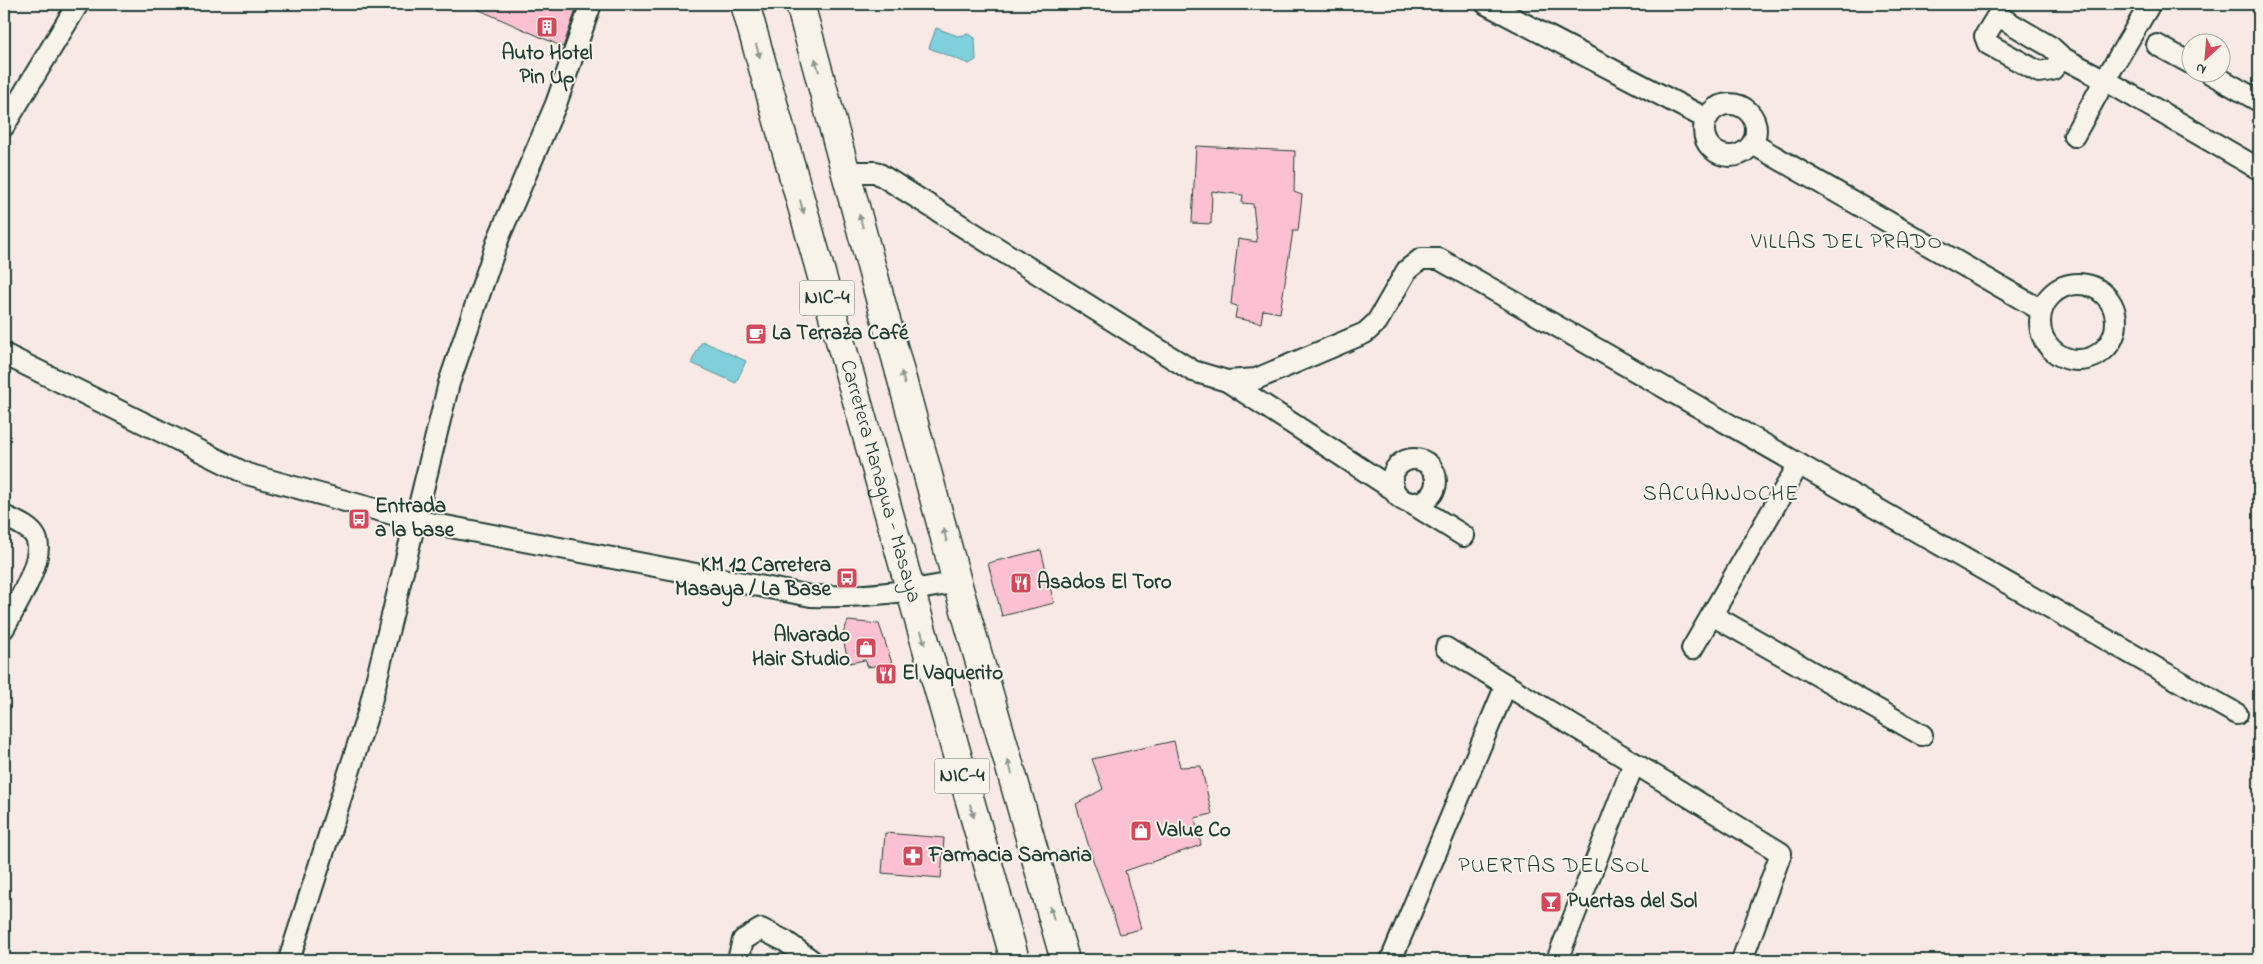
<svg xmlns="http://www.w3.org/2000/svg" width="2263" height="964" font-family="'Indie Flower',sans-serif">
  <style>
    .water { fill: #80cfdc; stroke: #599599 }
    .building { fill: #fbc1d3; stroke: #1f3d34 }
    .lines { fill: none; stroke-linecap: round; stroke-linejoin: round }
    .minor-casing { stroke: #1f3d34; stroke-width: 24 }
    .trunk-casing { stroke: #1f3d34; stroke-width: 31 }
    .minor { stroke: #f7f3e8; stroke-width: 20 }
    .trunk { stroke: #f7f3e8; stroke-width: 28 }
    .oneway { fill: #8b988e }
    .labels { text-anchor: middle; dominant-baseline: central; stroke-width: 4; stroke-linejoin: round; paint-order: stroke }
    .shield { fill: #f7f3e8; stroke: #60746a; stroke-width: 1 }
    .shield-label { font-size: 20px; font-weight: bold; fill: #1f3d34 }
    .poi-label { font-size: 21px; font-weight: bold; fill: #1f3d34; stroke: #f7f3e8; text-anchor: start }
    .street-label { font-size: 21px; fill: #1f3d34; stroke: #f7f3e8 }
    .neighbourhood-label { font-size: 22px; letter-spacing: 1px; fill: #1f3d34; stroke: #f7f3e8 }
  </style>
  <rect width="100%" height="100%" fill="#f8e9e4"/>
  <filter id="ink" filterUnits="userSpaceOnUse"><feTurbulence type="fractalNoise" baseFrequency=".02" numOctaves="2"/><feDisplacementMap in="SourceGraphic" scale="10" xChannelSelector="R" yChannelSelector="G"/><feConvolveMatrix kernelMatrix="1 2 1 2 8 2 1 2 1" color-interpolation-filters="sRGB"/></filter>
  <g filter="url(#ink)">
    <g class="water">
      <path d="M936 28 958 36 968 34 975 38 976 60 969 64 929 48Z"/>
      <path d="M702 341 746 361 736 383 691 363Z"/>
    </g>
    <g class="building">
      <path d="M466 4H578L563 47Z"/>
      <path d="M1196 146 1295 151 1294 192 1302 195 1298 231H1293L1280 313 1263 310 1261 323 1235 318 1237 306 1231 304 1238 239 1257 242 1253 204 1242 203 1243 195 1212 191 1211 224 1192 223Z"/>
      <path d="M1041 550 1054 603 1002 616 988 563Z"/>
      <path d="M848 621 879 624 892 663 868 667 865 660 849 663 842 636Z"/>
      <path d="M1174 741 1180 767 1201 766 1212 814 1195 818 1201 845 1125 871 1141 929 1120 934 1093 860 1076 804 1103 789 1092 759Z"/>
      <path d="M885 833 944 838 941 878 882 873Z"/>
    </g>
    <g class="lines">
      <g class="minor-casing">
        <g id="minor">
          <path d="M1486 4 1707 119"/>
          <path d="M2150 4 2105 80 2259 169"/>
          <path d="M2157 45 2190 63"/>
          <path d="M2063 58 2052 70 2039 72 1988 44 1985 36 1996 18 2005 20 2051 47 2063 58 2105 80 2074 136"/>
          <path d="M2208 72 2259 101"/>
          <circle cx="1730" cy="130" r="26"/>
          <path d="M4 126 78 4"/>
          <path d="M1753 144 2041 310"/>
          <path d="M847 172H876L1193 371 1227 381 1256 379 1365 333 1377 322 1407 270 1421 259H1439L2237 714"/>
          <circle cx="2078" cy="322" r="38"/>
          <path d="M4 354 247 474 414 520 811 596C861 598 908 592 957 582"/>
          <path d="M1227 381 1394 490"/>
          <circle cx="1414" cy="481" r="22"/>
          <path d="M1411 503 1464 536"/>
          <path d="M4 516C14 521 31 527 36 538 46 559 14 609 4 628"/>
          <path d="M1712 615 1922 735"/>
          <path d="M1446 648 1781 853 1742 960"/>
          <path d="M1692 649 1799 464"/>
          <path d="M289 960 369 710 449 383 499 237 556 104 591 4"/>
          <path d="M738 960 743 940 761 929 785 941 811 960"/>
          <path d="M1391 960 1506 685"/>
          <path d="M1557 960 1634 763"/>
        </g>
      </g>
      <g class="trunk-casing">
        <g id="trunk">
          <path id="s1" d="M745 4 1015 960"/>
          <path d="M800 4 957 582 1065 960"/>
        </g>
      </g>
      <use href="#minor" class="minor"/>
      <use href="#trunk" class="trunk"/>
    </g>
    <defs><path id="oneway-solid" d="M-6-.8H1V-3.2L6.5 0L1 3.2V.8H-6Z" transform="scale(1.25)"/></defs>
    <g class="oneway">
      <use href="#oneway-solid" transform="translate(758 51) rotate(74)"/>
      <use href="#oneway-solid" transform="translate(817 65) rotate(-106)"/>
      <use href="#oneway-solid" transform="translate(802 207) rotate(74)"/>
      <use href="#oneway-solid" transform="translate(861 221) rotate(-105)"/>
      <use href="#oneway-solid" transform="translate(903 378) rotate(-105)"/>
      <use href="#oneway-solid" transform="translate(945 535) rotate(-105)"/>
      <use href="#oneway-solid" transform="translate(923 638) rotate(74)"/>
      <use href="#oneway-solid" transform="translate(1010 767) rotate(-106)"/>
      <use href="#oneway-solid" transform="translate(972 811) rotate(74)"/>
      <use href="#oneway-solid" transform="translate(1052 913) rotate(-106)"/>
    </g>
  </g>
  <defs>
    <g id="building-square" transform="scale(1.125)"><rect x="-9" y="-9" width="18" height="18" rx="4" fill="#d1495b" stroke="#f7f3e8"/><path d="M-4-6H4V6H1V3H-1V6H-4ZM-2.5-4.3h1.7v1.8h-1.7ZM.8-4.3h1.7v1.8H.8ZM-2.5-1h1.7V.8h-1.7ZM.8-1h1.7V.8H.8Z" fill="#fff"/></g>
    <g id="cafe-square" transform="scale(1.125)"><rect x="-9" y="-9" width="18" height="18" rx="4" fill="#d1495b" stroke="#f7f3e8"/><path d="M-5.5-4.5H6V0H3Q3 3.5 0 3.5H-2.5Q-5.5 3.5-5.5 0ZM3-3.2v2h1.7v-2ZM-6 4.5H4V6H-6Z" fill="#fff"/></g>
    <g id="bus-square" transform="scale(1.125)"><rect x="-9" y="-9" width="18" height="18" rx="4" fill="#d1495b" stroke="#f7f3e8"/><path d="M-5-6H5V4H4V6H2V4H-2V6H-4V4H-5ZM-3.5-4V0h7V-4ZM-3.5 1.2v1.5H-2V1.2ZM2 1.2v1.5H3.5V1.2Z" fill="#fff"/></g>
    <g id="restaurant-square" transform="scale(1.125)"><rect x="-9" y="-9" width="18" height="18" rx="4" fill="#d1495b" stroke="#f7f3e8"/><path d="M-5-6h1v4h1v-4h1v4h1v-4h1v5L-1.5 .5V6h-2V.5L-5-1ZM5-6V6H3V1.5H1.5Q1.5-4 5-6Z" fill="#fff"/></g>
    <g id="shop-square" transform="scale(1.125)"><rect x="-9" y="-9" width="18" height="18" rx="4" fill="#d1495b" stroke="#f7f3e8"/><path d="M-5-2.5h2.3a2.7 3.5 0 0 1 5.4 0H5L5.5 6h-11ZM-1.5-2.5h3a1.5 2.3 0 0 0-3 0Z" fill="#fff"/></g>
    <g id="pharmacy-square" transform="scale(1.125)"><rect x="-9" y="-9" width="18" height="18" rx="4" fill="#d1495b" stroke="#f7f3e8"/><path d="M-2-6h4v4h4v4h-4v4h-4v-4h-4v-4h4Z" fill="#fff"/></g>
    <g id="bar-square" transform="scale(1.125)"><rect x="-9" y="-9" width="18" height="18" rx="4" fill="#d1495b" stroke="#f7f3e8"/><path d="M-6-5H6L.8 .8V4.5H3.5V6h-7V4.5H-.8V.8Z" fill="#fff"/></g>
  </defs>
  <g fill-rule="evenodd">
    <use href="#building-square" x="547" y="27"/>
    <use href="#cafe-square" x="756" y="334"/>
    <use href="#bus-square" x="359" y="519"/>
    <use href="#bus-square" x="847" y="578"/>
    <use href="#restaurant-square" x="1021" y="583"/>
    <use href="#shop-square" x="866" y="648"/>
    <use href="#restaurant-square" x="886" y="674"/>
    <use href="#shop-square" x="1141" y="831"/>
    <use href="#pharmacy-square" x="913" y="856"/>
    <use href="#bar-square" x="1551" y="902"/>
  </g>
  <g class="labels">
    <g class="shield">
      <rect x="799.5" y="280.5" width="55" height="35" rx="4"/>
      <rect x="934.5" y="758.5" width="55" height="35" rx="4"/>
    </g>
    <g class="shield-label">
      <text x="827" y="298">NIC-4</text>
      <text x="962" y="776">NIC-4</text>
    </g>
    <g class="poi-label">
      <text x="547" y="54" text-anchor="middle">Auto Hotel<tspan x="547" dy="24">Pin Up</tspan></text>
      <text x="772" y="334">La Terraza Café</text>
      <text x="375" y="507">Entrada<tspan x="375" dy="24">a la base</tspan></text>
      <text x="831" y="566" text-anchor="end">KM 12 Carretera<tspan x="831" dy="24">Masaya / La Base</tspan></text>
      <text x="1037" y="583">Asados El Toro</text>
      <text x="850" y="636" text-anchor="end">Alvarado<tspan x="850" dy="24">Hair Studio</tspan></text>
      <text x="902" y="674">El Vaquerito</text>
      <text x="1157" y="831">Value Co</text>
      <text x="929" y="856">Farmacia Samaria</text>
      <text x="1567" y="902">Puertas del Sol</text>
    </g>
    <g class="street-label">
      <text stroke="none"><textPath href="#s1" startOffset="496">Carretera Managua - Masaya</textPath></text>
    </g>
    <g class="neighbourhood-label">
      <text x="1847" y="243">VILLAS DEL PRADO</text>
      <text x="1721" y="495">SACUANJOCHE</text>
      <text x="1554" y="867">PUERTAS DEL SOL</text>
    </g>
  </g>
  <rect width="2263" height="964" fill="none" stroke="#f7f3e8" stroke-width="20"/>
  <rect x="10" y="10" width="2243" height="944" fill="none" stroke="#1f3d34" stroke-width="2" filter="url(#ink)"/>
  <g transform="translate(2206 58) rotate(206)"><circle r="24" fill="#f7f3e8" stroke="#a1aaa0"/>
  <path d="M0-4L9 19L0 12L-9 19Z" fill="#d1495b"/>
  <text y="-8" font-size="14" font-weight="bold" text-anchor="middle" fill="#1f3d34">N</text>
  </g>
</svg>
